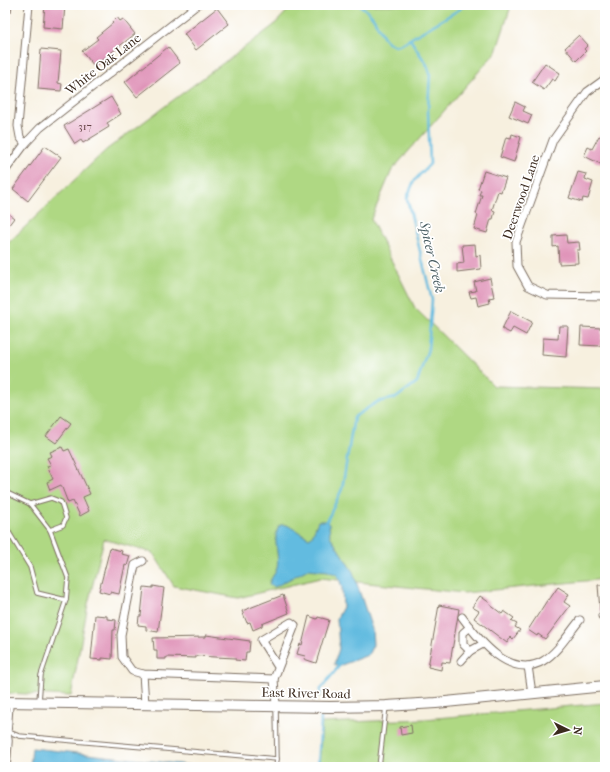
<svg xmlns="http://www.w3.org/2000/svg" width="610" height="772" font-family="'IM FELL French Canon',serif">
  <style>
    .green { fill: #afd883; stroke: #758150 }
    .water { fill: #62bbe0; stroke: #4e727f }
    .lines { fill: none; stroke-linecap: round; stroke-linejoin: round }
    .stream { stroke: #62bbe0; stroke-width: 2.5 }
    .building { fill: #e094b9 }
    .lane-casing { stroke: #7d6f62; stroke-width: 5.5 }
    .street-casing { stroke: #7d6f62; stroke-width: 9 }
    .secondary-casing { stroke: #7d6f62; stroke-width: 12 }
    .lane { stroke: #fff; stroke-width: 3.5 }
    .street { stroke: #fff; stroke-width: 7 }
    .secondary { stroke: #fff; stroke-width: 10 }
    .labels { text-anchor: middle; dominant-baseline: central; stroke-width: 3.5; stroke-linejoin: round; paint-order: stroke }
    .number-label { font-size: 11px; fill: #644445 }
    .street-label { font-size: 13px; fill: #3b2a1e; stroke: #fff }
    .water-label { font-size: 14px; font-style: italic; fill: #495d62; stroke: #fff }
  </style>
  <rect width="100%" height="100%" fill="#fff"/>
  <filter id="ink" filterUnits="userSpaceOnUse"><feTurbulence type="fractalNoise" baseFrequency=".025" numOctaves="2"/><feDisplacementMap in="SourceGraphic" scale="8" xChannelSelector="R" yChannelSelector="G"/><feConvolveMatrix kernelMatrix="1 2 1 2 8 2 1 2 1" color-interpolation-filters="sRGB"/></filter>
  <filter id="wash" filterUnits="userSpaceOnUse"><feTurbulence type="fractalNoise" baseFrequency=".012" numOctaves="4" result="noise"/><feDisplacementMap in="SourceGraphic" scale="16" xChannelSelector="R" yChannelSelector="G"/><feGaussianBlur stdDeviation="0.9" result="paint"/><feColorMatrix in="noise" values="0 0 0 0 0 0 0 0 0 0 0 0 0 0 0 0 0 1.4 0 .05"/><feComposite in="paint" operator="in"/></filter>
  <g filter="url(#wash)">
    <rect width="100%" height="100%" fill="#f7f0df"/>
    <g class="green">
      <path d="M293 5H510V9L496 52 392 170 371 219 415 308 494 386 605 389V579L464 593 320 578 238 598 174 586 153 553 104 539 88 604 71 696 5 693V246L106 150 273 26Z"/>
      <path d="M605 703V767H319L322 723 425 719Z"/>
    </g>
    <g class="water">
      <path d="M318 521H326L329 524 330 536 353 572 372 629 373 645 368 655 339 666 334 664 339 649 337 618 343 607 342 588 340 581 337 575 328 571 308 569 275 587 269 585C270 578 275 575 277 568 280 553 271 538 280 525H287L309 538 312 536Z"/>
      <path d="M32 748 207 767H30Z"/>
    </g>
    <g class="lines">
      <g class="stream">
        <path d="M410 39 460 9 463 5"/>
        <path d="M326 523 342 489 354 417 377 402 396 398 417 382 428 349 432 300 407 198 414 181 430 164 428 111 430 73 427 65 410 39C407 41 403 44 399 45 385 48 379 27 374 19 370 13 365 9 360 5"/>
        <path d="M320 696 321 689 339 666V663"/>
        <path d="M318 767 321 718"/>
      </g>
    </g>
    <g id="blocks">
      <g class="building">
        <path d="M5 5H12L11 12H5Z"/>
        <path d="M45 5H65L63 29 43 27Z"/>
        <path d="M217 8 229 24 196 50 184 34Z"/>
        <path d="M117 17 120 21 123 19 135 34 94 66 82 51 98 39 96 37 113 23 112 22Z"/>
        <path d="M579 35 588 45 584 49 586 51 576 61 565 48Z"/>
        <path d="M168 47 180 63 137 97 125 82Z"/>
        <path d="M41 49 61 51 58 83 62 84 61 91 38 89Z"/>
        <path d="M545 63 560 73 555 81 552 79 544 90 532 82Z"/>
        <path d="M111 97 121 114 107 123 109 127 83 143 81 140 75 144 64 126Z"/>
        <path d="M515 102 525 107 523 111 532 115 528 124 509 116Z"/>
        <path d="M512 134 521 137 514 162 500 157 506 137 511 138Z"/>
        <path d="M599 136 605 139V156L601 164 584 156 588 147 592 149Z"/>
        <path d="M45 146 61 157 28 201 13 189Z"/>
        <path d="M484 171 506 178 501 192 498 191 492 210 495 211 493 219H491L487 233 474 229 478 215 476 214 482 195H479L481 190 478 189Z"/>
        <path d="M578 172 586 174 585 179 593 182 588 199 583 198 582 202 569 198Z"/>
        <path d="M5 211 14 218 5 230Z"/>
        <path d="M566 235 567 243 579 242 580 250H577L578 263 559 264 558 246 553 247V236Z"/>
        <path d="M475 244 476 256 480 255 481 269 457 272V264L464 263 462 245Z"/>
        <path d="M490 278 494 297 489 298 490 303 478 306 476 297 471 298 469 292 476 291 474 282Z"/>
        <path d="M511 311 532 322 526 335 513 328 510 333 502 329Z"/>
        <path d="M559 326H568L566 357 542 355 543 338 558 339Z"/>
        <path d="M581 327 602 328 601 346 580 345Z"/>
        <path d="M61 416 71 423 56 443 46 436Z"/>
        <path d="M62 447 64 451 69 449 90 494 83 497 89 511 80 516 73 501 68 503 61 485 50 490 47 482 53 479 47 466 51 465 47 458 52 456 50 452Z"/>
        <path d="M110 548 122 551 121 554 130 556 127 566 125 565 119 594 110 592V594L99 591Z"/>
        <path d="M598 585H605V610L600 611Z"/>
        <path d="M153 586 164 588 158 632 146 630V626L138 625 139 616H141L144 587 153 588Z"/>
        <path d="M558 587 569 594 564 602 570 606 545 639 538 634 537 636 528 630 548 599 549 600Z"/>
        <path d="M283 595 289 613 262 624V626L253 630 250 622 247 623 242 611Z"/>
        <path d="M480 596 490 603 489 604 502 614 504 611 514 618 511 621 517 624 515 627 520 630 513 639 511 637 507 643 474 618 479 611 472 607Z"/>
        <path d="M439 605 459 609 450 663 442 662 441 670 428 667Z"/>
        <path d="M95 615 107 616V619L116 620 115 630H113L112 659 102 658V660L91 659Z"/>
        <path d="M309 616 317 619 318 617 329 620 316 663 304 659 305 656 297 654 300 644 302 645Z"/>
        <path d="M206 635 250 641 249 652H246L245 661 235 660V658L196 656V658L166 657V659H157V650H154L153 638 206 637Z"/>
        <path d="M411 725 412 733 401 735 400 727Z"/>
      </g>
    </g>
  </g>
  <g filter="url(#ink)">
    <use href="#blocks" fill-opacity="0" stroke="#7d6f62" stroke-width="1"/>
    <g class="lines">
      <g class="lane-casing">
        <g id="lane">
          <path d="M5 492 30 504 50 530 68 578 66 600 41 675 39 701"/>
          <path d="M30 504 51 498 61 502 66 518 63 525 50 530"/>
          <path d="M5 526 30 567 37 593 66 600"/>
          <path d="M11 703 9 732 19 736 277 759 276 708"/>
          <path d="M8 767 10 741 9 732"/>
          <path d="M276 767 277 759"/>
          <path d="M379 767 386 706"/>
        </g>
      </g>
      <g class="street-casing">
        <g id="street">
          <path d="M605 79 587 92 553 140 516 242 517 266 528 286 547 295 605 296"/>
          <path d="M25 144 20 137 18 126 29 5"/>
          <path d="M5 171 25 144 40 128 197 5"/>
          <path d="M143 561 135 565 121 635 122 657 132 671 143 674 274 679"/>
          <path d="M602 616 605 615"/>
          <path d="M462 617C479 640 510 680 543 661 558 652 569 633 580 620"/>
          <path d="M470 627 463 633V644L470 651"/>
          <path d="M461 661 470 651 483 644"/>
          <path d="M528 666 532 693"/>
          <path d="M143 674 145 704"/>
          <path d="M276 705 274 679 295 625 291 622 261 640 278 667"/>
        </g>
      </g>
      <g class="secondary-casing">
        <path id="secondary" d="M5 702 330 707 386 706 436 703 605 686"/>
      </g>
      <use href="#lane" class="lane"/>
      <use href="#street" class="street"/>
      <use href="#secondary" class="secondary"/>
    </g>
  </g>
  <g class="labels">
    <g class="number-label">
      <text x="85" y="126">317</text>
    </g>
    <g class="street-label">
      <text transform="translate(103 64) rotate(-38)">White Oak Lane</text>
      <text transform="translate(521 197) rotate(-71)">Deerwood Lane</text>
      <text transform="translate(306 693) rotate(1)">East River Road</text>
    </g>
    <g class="water-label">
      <text transform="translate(432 257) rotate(77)">Spicer Creek</text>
    </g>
  </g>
  <rect width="610" height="772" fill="none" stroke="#fff" stroke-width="20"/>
  <g transform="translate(568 730) rotate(95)" stroke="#ffffff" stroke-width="3" paint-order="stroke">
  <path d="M0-3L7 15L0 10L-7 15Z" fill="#3b2a1e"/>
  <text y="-6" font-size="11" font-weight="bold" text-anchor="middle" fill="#3b2a1e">N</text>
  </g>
</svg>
